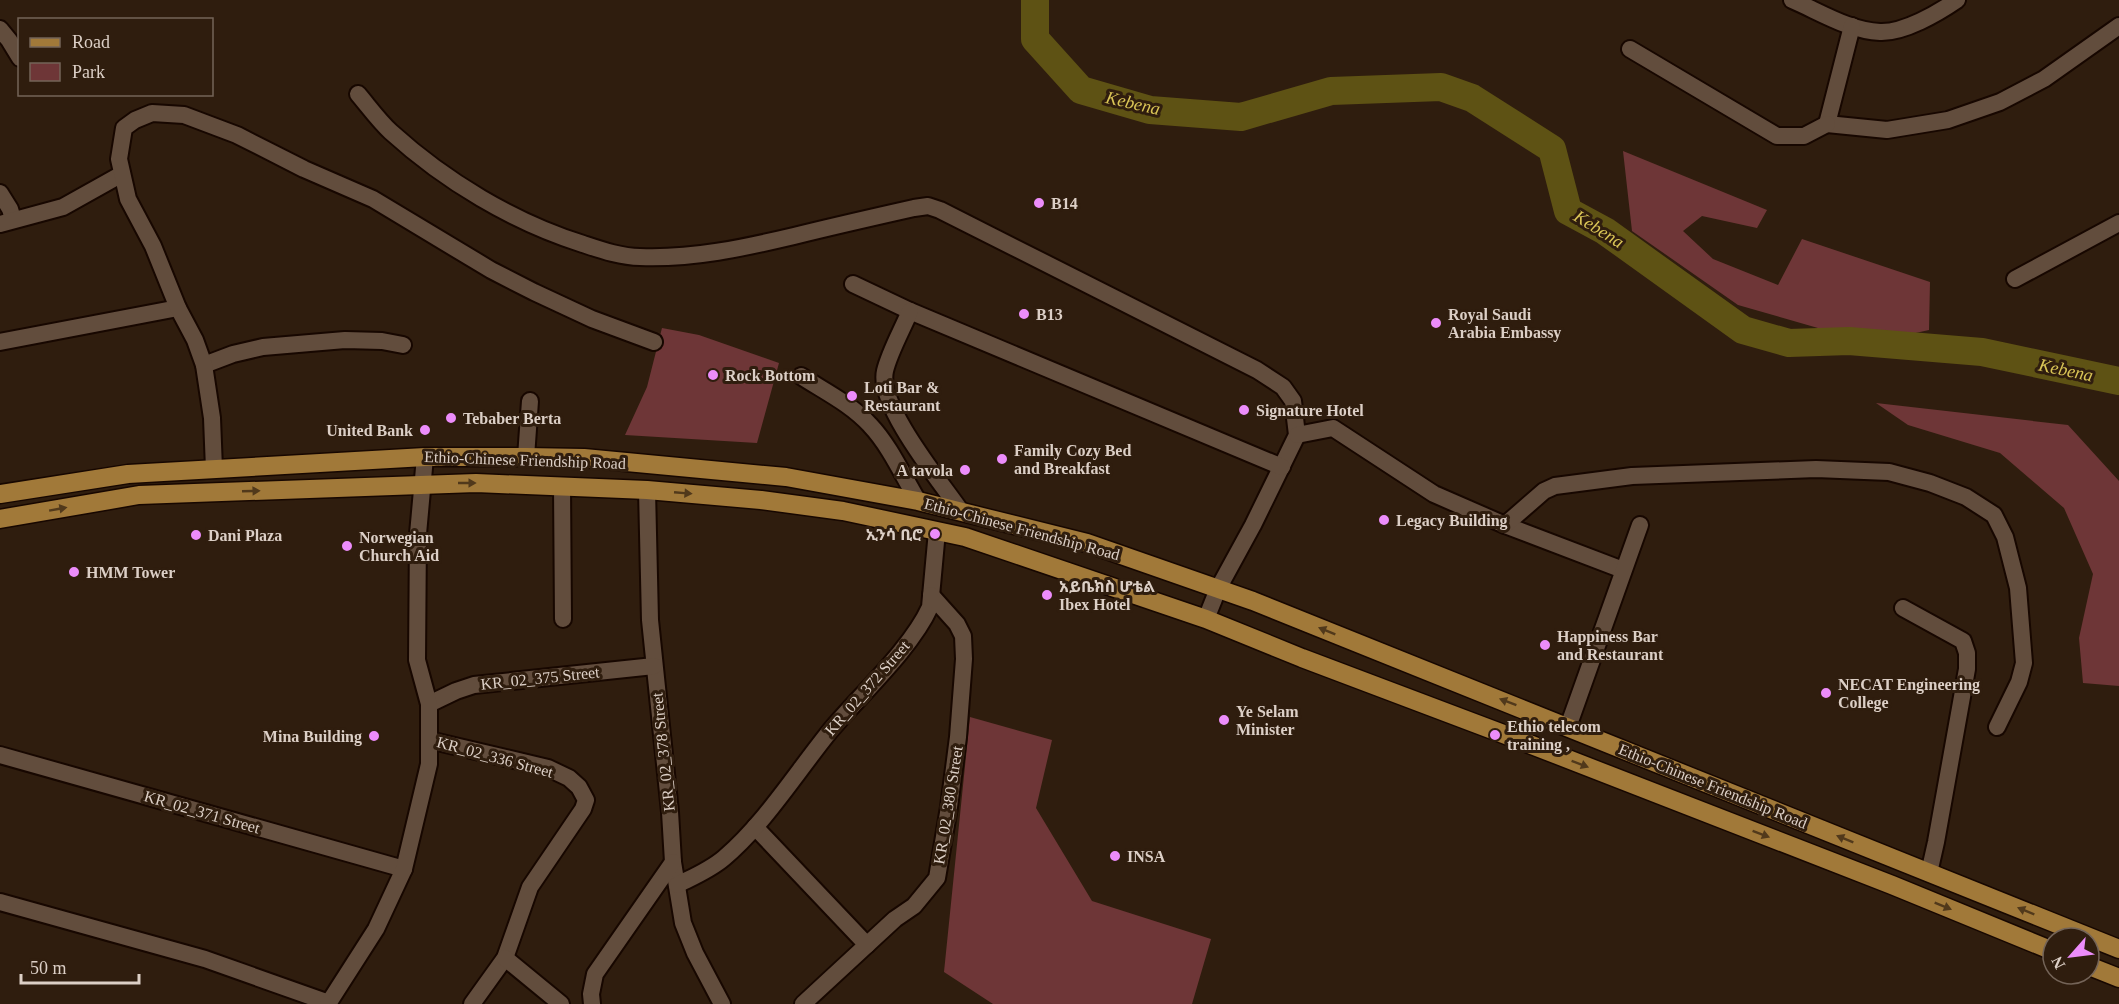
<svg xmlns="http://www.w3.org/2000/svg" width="2119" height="1004" font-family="'Times New Roman','Noto Sans Ethiopic',serif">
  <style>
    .green { fill: #6e3637 }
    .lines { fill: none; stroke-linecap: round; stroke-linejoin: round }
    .river { stroke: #5e5214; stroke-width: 28 }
    .street-casing { stroke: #170700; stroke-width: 20 }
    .primary-casing { stroke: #170700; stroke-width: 21 }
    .street { stroke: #624d3d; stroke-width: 16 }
    .primary { stroke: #a17939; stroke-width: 18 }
    .oneway { fill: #51391b }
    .poi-dot { fill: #ec8cfa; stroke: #2f1d0e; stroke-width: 2 }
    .labels { text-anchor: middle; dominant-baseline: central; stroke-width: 6; stroke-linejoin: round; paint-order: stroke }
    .poi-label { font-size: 16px; font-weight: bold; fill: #dccfc6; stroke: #2f1d0e; text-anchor: start }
    .street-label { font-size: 16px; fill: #dccfc6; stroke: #2f1d0e }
    .water-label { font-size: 18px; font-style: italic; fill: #d9c456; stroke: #2f1d0e }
  </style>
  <rect width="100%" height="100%" fill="#2f1d0e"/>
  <g class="green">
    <path d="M1623 151 1767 210 1757 228 1702 216 1683 231 1713 259 1778 285 1802 239 1930 282 1929 330 1870 343 1738 305 1632 231Z"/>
    <path d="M662 328 699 335 779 363 757 443 625 435 647 387Z"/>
    <path d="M1876 403 2068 425 2119 481V686L2083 683 2079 638 2093 574 2064 508 2000 453 1908 425Z"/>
    <path d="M970 717 1052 740 1036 808 1092 901 1211 939 1192 1004H993L944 972Z"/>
  </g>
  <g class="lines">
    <path class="river" d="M1035 0V39L1081 90 1150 110 1241 117 1331 91 1441 87 1472 98 1552 149 1568 211 1605 231 1743 330 1789 343 1849 341 1982 352 2119 381"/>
    <g class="street-casing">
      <g id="street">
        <path d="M1792 0C1820 12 1850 31 1880 32 1904 33 1938 13 1957 0"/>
        <path d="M1852 26 1827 124 1887 130 1948 120 2000 102 2044 79 2119 26"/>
        <path d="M0 29 9 40 20 58"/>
        <path d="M1630 49 1777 136H1804L1827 124"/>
        <path d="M358 94C369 107 379 121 391 132 445 181 513 222 583 244 601 250 621 257 640 257 693 259 743 248 794 236 834 226 874 217 914 208L928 206 940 210 1257 370 1283 387 1293 401 1297 435 1253 525 1218 589 1206 619"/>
        <path d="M0 193 10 209 13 219"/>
        <path d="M0 224 63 207 122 174"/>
        <path d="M2015 279 2119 223"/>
        <path d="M853 284 910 311 1282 467"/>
        <path d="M910 311C903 328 889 353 885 371 877 405 940 481 960 510"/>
        <path d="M0 342 178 308"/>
        <path d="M204 365 233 354 263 347 345 340 382 341 403 345"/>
        <path d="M801 376C824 391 851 404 870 425 890 446 903 476 918 501"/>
        <path d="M1297 435 1333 428 1434 494 1505 525 1623 570"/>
        <path d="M526 457 530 401"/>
        <path d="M214 469 212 418 204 365 195 340 178 308 153 246 128 199 119 159 124 128 135 120 152 113 184 115 237 135 304 169 373 199 491 270 534 292 592 319 654 342"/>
        <path d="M562 486 563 619"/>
        <path d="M647 490 650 620 670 812 673 862 683 923 695 953 722 1004"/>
        <path d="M1505 525 1544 491 1555 486 1632 476 1816 469 1889 472 1930 483 1966 497 1994 515 2005 537 2018 588 2024 663 2019 682 1997 727"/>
        <path d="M1903 608 1963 641 1967 653V669L1936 842 1929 873"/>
        <path d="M429 704 456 691 474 685 654 666"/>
        <path d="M1568 727 1640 525"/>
        <path d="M429 740 548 768 569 778 579 787 586 800 583 809 530 887 505 958 472 1004"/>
        <path d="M0 755 404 869"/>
        <path d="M755 827 867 945"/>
        <path d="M677 885C693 877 710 870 724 858 765 823 796 773 830 731 860 695 911 649 930 607L937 531"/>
        <path d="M0 902 205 959 329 1003"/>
        <path d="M505 958 561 1004"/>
        <path d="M328 1004 376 929 404 869 429 764V704L417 660 418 534 425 457"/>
        <path d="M592 1004 591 994 595 974 673 862"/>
        <path d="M803 1004 895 919 914 906 937 878 949 807 958 737 964 659 963 636 957 624 931 595"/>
      </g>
    </g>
    <g class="primary-casing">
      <g id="primary">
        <path d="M0 494 128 474 425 457H526L584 458 786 477 918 501 1087 543 1253 601 2119 949"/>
        <path d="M0 519 139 495 476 483 647 490 761 500 843 511 965 537 1206 619 1302 658 1506 735 1892 885 2053 951"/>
        <path d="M2089 966 2119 978"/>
      </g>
    </g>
    <use href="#street" class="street"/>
    <use href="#primary" class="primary"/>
  </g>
  <defs><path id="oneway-solid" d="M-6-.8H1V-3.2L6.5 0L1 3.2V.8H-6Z" transform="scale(1.5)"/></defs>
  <g class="oneway">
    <use href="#oneway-solid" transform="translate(467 483)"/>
    <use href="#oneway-solid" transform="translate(251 491) rotate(-2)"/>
    <use href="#oneway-solid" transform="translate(683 493) rotate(5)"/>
    <use href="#oneway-solid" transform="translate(58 509) rotate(-10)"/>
    <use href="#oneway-solid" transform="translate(1327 631) rotate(-158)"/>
    <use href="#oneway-solid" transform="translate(1508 702) rotate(-159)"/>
    <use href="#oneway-solid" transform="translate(1580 764) rotate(21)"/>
    <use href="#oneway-solid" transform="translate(1761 834) rotate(21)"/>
    <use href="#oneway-solid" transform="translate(1845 839) rotate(-158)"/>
    <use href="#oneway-solid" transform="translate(1943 906) rotate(22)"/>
    <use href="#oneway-solid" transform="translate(2026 911) rotate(-158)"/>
  </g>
  <g class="poi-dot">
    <circle cx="1039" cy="203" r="6"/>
    <circle cx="1024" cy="314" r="6"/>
    <circle cx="1436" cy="323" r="6"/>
    <circle cx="713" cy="375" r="6"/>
    <circle cx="852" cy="396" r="6"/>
    <circle cx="1244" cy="410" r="6"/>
    <circle cx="451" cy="418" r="6"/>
    <circle cx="425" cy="430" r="6"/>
    <circle cx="1002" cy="459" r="6"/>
    <circle cx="965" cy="470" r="6"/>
    <circle cx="1384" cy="520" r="6"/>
    <circle cx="935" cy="534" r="6"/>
    <circle cx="196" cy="535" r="6"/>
    <circle cx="347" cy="546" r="6"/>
    <circle cx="74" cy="572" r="6"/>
    <circle cx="1047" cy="595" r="6"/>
    <circle cx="1545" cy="645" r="6"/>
    <circle cx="1826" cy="693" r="6"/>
    <circle cx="1224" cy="720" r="6"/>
    <circle cx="1495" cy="735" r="6"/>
    <circle cx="374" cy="736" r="6"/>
    <circle cx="1115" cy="856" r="6"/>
  </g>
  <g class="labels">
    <g class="poi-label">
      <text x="1051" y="203">B14</text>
      <text x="1036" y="314">B13</text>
      <text x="1448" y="314">Royal Saudi<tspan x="1448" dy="18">Arabia Embassy</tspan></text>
      <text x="725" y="375">Rock Bottom</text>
      <text x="864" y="387">Loti Bar &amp;<tspan x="864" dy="18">Restaurant</tspan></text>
      <text x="1256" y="410">Signature Hotel</text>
      <text x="463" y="418">Tebaber Berta</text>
      <text x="413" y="430" text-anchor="end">United Bank</text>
      <text x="1014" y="450">Family Cozy Bed<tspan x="1014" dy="18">and Breakfast</tspan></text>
      <text x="953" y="470" text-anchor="end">A tavola</text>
      <text x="1396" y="520">Legacy Building</text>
      <text x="923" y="534" text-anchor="end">ኢንሳ ቢሮ</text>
      <text x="208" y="535">Dani Plaza</text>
      <text x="359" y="537">Norwegian<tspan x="359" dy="18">Church Aid</tspan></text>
      <text x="86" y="572">HMM Tower</text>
      <text x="1059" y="586">አይቤክስ ሆቴል<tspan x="1059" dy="18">Ibex Hotel</tspan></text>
      <text x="1557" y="636">Happiness Bar<tspan x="1557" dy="18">and Restaurant</tspan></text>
      <text x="1838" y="684">NECAT Engineering<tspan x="1838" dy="18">College</tspan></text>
      <text x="1236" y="711">Ye Selam<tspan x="1236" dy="18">Minister</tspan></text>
      <text x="1507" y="726">Ethio telecom<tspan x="1507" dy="18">training ,</tspan></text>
      <text x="362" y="736" text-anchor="end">Mina Building</text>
      <text x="1127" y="856">INSA</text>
    </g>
    <g class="street-label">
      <text transform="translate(525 460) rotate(2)">Ethio-Chinese Friendship Road</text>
      <text transform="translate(1022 529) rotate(15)">Ethio-Chinese Friendship Road</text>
      <text transform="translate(540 678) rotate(-6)">KR_02_375 Street</text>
      <text transform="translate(867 688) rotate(-49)">KR_02_372 Street</text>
      <text transform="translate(663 752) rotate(-96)">KR_02_378 Street</text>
      <text transform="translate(495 757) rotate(15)">KR_02_336 Street</text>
      <text transform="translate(1713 786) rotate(22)">Ethio-Chinese Friendship Road</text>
      <text transform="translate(948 805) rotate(-81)">KR_02_380 Street</text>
      <text transform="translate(202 812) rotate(16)">KR_02_371 Street</text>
    </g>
    <g class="water-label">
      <text transform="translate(1133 103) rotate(13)">Kebena</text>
      <text transform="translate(1599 229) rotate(32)">Kebena</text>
      <text transform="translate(2066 370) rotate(12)">Kebena</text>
    </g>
  </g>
  <rect x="18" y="18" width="195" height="78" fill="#2f1d0e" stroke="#746458" stroke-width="1.5"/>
  <rect x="30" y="38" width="30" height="9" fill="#a17939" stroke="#746458" stroke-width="1.5"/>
  <text x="72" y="48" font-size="18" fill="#dccfc6">Road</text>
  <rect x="30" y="63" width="30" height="18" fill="#6e3637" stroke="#746458" stroke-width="1.5"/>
  <text x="72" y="78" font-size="18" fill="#dccfc6">Park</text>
  <g transform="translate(2071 956) rotate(242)"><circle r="28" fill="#2f1d0e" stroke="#746458" stroke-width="1.5"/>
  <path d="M0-4.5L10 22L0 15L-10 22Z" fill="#ec8cfa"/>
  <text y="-9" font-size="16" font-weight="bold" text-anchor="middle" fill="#dccfc6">N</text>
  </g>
  <path d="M21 974v9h118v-9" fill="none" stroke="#dccfc6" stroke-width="3"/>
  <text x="30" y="974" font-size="18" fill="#dccfc6" stroke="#2f1d0e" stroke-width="4.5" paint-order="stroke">50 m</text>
</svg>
